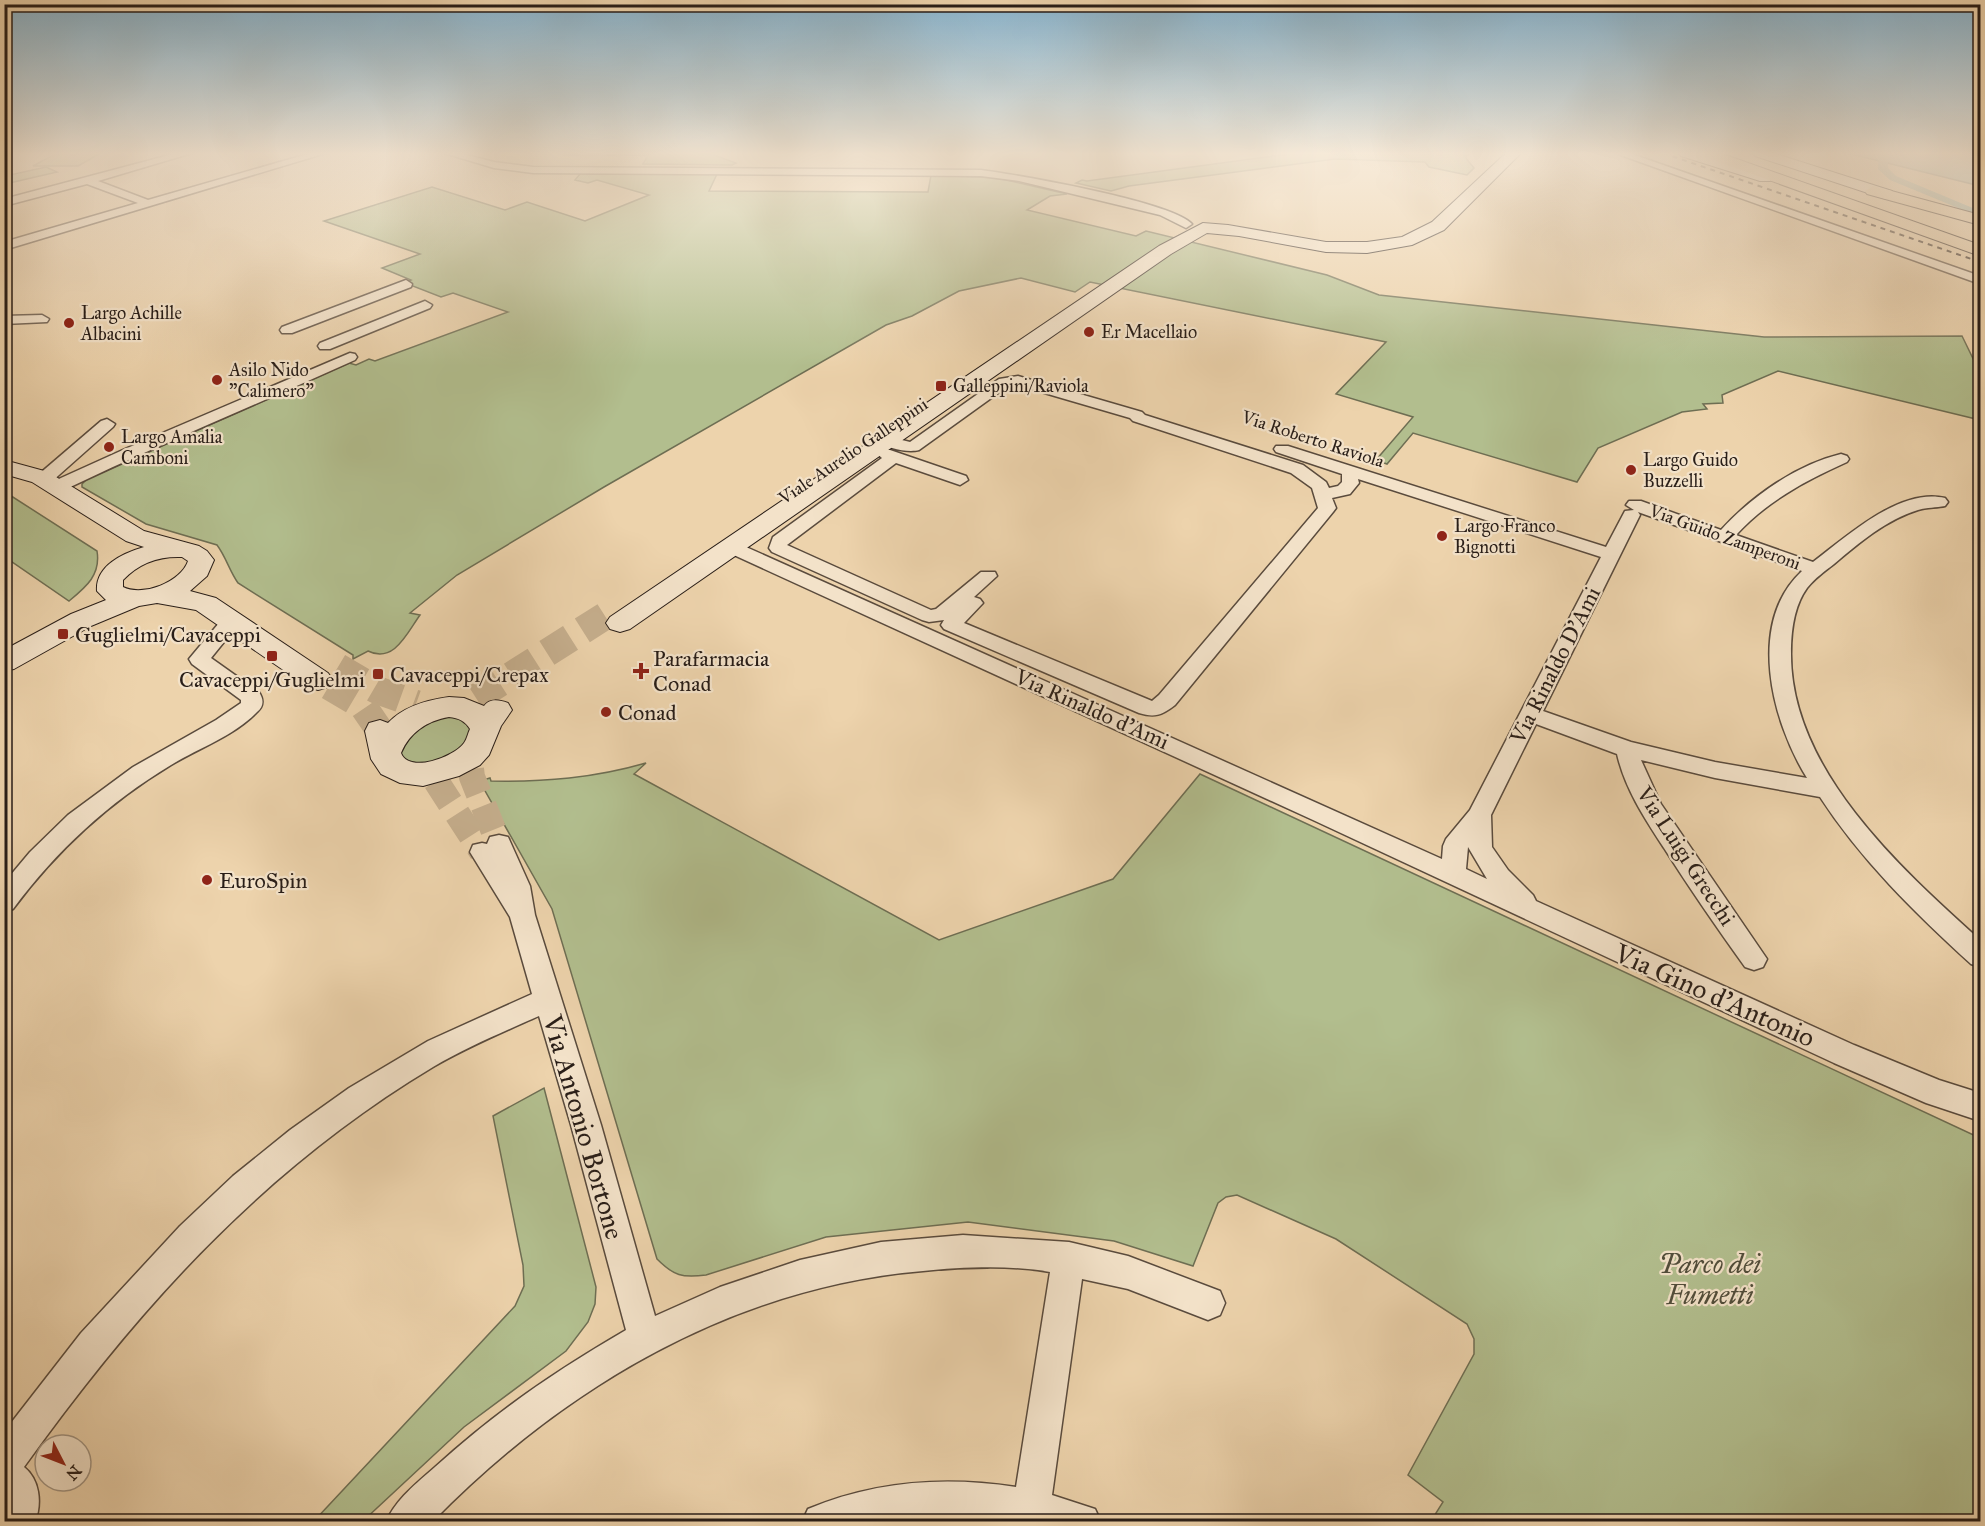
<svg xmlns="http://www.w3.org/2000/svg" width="1985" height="1526" font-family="'IM FELL Great Primer',serif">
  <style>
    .green { fill: #b2be8e; stroke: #6e6e53; stroke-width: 1.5 }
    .water { fill: #99b7ab; stroke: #6c7a70; stroke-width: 1.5 }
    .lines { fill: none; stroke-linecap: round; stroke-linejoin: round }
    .canal { fill: #99b7ab; fill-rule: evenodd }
    .street-tunnel { stroke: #c6af8e; stroke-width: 26; stroke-dasharray: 26 13; stroke-linecap: butt }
    .secondary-tunnel { stroke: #c6af8e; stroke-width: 28; stroke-dasharray: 28 14; stroke-linecap: butt }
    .street-casing { stroke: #5a4b3d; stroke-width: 3 }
    .secondary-casing { stroke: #291e18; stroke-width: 2 }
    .primary-casing { stroke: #291e18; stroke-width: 2 }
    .street { fill: #f3e2c9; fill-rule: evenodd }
    .secondary { fill: #f3e2c9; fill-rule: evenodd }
    .primary { fill: #edd3ac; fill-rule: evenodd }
    .rail { stroke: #291e18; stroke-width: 2; stroke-dasharray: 5 5; stroke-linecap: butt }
    .poi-dot { fill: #8f2418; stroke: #f3e2c9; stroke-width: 2 }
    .labels { text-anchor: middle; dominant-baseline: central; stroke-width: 4.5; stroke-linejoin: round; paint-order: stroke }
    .far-poi-label { font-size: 18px; fill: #291e18; stroke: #f3e2c9; text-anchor: start }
    .far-street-label { font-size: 18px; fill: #291e18; stroke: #f3e2c9 }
    .poi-label { font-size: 22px; fill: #291e18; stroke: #f3e2c9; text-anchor: start }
    .street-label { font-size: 22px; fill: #291e18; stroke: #f3e2c9 }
    .near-street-label { font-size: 27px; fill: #291e18; stroke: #f3e2c9 }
    .near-park-label { font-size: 27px; font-style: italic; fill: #524e3b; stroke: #f3e2c9 }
  </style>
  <rect width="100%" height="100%" fill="#edd3ac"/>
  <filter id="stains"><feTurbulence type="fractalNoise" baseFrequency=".00333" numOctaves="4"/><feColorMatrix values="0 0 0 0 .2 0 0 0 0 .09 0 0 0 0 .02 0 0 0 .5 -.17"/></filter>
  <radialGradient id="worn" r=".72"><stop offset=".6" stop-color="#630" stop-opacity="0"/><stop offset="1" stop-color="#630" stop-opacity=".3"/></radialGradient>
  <g class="green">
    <path d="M57 153H101L78 166H33Z"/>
    <path d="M555 153H714V155L736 163 732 165 643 164 648 155H564Z"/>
    <path d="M1297 153H1471L1465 157 1474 168 1467 175 1429 167 1425 162 1335 159 1129 186 1111 191 1076 183 1082 180 1087 181Z"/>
    <path d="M46 167 57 172 5 184V176Z"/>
    <path d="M580 174H717L709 191 928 192 931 175 998 178 1067 194 1050 196 1027 210 1136 236 1146 231 1327 275 1379 295 1764 337 1962 336 1980 373V420L1778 371 1722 395 1723 403 1703 404 1707 409 1682 412 1598 448 1577 482 1413 433 1387 464 1376 460 1413 417 1336 394 1386 342 1090 282 1075 292 1021 278 959 291 912 316 886 325 604 487 457 575 410 613 420 615C407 633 394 664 368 651L353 659V655L238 583C229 570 226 557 217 545L146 524 82 487V484L87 479 349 363 356 365 369 359 375 361 508 312 453 293 441 297 405 283 411 280 382 268 420 254 324 221 432 187 505 210 527 202 585 221 649 195 597 180 588 183 575 180Z"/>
    <path d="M5 492 97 551C101 575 86 587 69 601L5 557Z"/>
    <path d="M445 715 463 719 471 728 468 742C446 759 428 772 400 757L401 737Z"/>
    <path d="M646 763 634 774 939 940 1113 879 1200 774 1980 1138V1521H1431L1443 1502 1408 1475 1474 1354V1339L1467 1324 1336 1239 1237 1195 1226 1197 1218 1203 1193 1266 1114 1241 968 1222 826 1237 706 1275C682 1278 674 1276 657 1259L552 909 484 789 483 780 490 778 491 781C545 782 594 778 646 763Z"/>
    <path d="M544 1088 596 1287 595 1304 588 1322 566 1351 464 1427 363 1521H314L515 1306 524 1286 523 1265 493 1116Z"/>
  </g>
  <path class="water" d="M1847 153H1973L1980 154V186Z"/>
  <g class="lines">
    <path class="canal" d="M1879 153H1887L1888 168 1896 176 1980 211V217L1890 180 1878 169Z"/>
    <g class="street-tunnel">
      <path d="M471 769 472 777 499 844"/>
      <path d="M436 781 482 852"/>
    </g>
    <g class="secondary-tunnel">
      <path d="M338 667 377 690 416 704"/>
      <path d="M329 686 363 706 380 731"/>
      <path d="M476 698 605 616"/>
    </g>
    <g class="street-casing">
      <g id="street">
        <path d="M177 153H192L98 181 148 200 311 153H326L4 250V242L138 203 87 184 4 206V199Z"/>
        <path d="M444 153H459L494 162 533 167 981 170C1018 175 1170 201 1192 224L1186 228 1160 215 1019 181 981 176 533 173 494 168Z"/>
        <path d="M1615 153H1629L1980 276V284Z"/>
        <path d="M406 280 412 284 411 287 292 333H282L280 330 282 327Z"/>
        <path d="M425 301 432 305 430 308 330 349H320L318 346 320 343Z"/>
        <path d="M42 315 49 319 47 322 4 324V316Z"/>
        <path d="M350 353 355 354 357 357 355 360C258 404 160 444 64 490H52L50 486 52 482 125 449Z"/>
        <path d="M1018 376 1142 412 1145 415 1303 465 1326 482 1329 488 1338 486 1342 482V474L1276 452 1274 449 1276 446H1288L1606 547 1625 511 1634 510 1626 505 1629 501H1641L1721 530C1752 496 1796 465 1841 454L1847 456 1849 459 1847 462C1805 481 1767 501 1736 535L1813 562C1846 537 1900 487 1945 498L1948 502 1945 506C1936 508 1927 507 1918 510 1886 520 1860 542 1834 564 1825 571 1815 578 1807 588 1794 606 1791 631 1791 653 1790 769 1900 868 1980 940V967L1971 964C1915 913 1861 860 1820 797L1715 778 1641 760 1661 804 1767 959 1763 967 1754 970 1745 967C1717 928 1690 889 1664 848 1645 819 1625 789 1617 754L1536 724 1491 815 1492 847 1508 870 1533 895 1536 901 1854 1045 1939 1080 1980 1093V1121L1926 1103 1834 1063 1313 820 725 551 722 547 725 543H737L1442 859 1443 846 1446 839 1470 810 1601 557 1358 479 1359 483 1350 494 1332 498 1336 508 1333 512 1175 705C1162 715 1155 718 1139 713L944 629 941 625 944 620 929 622 922 620 772 552 769 548 773 537 882 458 876 453 878 450H890L966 476 968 480 960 485 896 463 787 545 931 610 936 609 981 572H995L997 576 974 597 980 599 983 603 964 623 1152 701 1159 695 1318 508 1312 488 1291 473 1133 421 1130 418 1017 385 1008 386 919 450C908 453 885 448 878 441L886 436 910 442 999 379ZM1638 512 1802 571C1746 623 1772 722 1807 778L1715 762 1631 742 1543 711 1640 515ZM1468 847 1487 879 1466 869Z"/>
        <path d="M107 419 115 424 113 427 50 483H38L36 479 38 475 101 421Z"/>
        <path d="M231 615 238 617 241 621 211 658 259 692C264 700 264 706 257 712 234 736 199 748 171 765 108 803 57 850 13 909L4 912V883L30 852 68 815 133 767 216 720 241 703V700L192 664 189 659 224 617Z"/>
        <path d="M499 835 508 837 530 886 535 915 601 1125 655 1316 720 1287 800 1260 881 1242 963 1235 1069 1242 1128 1256 1220 1291 1225 1303 1220 1315 1208 1320 1128 1289 1082 1279 1052 1495 1095 1509 1101 1522H995L950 1518 894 1522H802L808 1509C875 1481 944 1476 1016 1487L1050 1272C1014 1265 961 1267 923 1271 733 1287 564 1387 432 1522H386C396 1499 417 1483 435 1467 497 1411 554 1372 626 1330L571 1125 539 1016C503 1032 467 1047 433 1067 263 1169 138 1308 24 1467 40 1480 42 1503 35 1522H4V1432L81 1333 180 1226 233 1176 290 1130 349 1088 428 1041 532 994 510 917 470 852 473 845 482 843 487 844 490 837Z"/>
      </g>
    </g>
    <g class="secondary-casing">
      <g id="secondary">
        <path d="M1506 153H1521L1444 230 1412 245 1367 253 1326 252 1239 236 1207 233 1171 254 630 629 620 632 610 629 606 623 610 617 1159 246 1203 223 1228 225 1326 242H1367L1402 237 1432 222Z"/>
        <path d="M1679 153H1700L1770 175 1773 178 1770 181H1760L1681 156Z"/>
        <path d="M1753 153H1773L1892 191 1894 194 1886 199 1880 197 1755 156Z"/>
        <path d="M4 460 48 472 144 531 199 546 207 551 214 560 207 576 190 591 216 598 328 673 333 680 328 687 318 690 308 687 196 610 157 603 139 606 91 626 14 669 4 671V650L71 614 106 600 97 591C95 566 123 553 144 547L126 541 32 482 4 474ZM182 557 188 561C181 582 143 597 123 587V580C139 563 159 556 182 557Z"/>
        <path d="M449 697 464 698 484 706C490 698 499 700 508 703L512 710 501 726 489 755 480 765 459 776 423 786 400 783 381 774 371 759 365 731 369 723 380 720 388 723C404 706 427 700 449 697ZM449 717C459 718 465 721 470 729 468 733 467 739 464 743 454 757 409 774 401 753 410 732 427 721 449 717Z"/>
      </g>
    </g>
    <g class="primary-casing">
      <g id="primary">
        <path d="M1699 153H1720L1980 245V256L1702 156Z"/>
        <path d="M1873 186 1980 215V225L1867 194 1865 191Z"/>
      </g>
    </g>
    <use href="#street" class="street"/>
    <use href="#secondary" class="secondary"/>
    <use href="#primary" class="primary"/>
    <path class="rail" d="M1663 153 1980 262"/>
  </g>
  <linearGradient id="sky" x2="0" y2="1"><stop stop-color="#88b5d0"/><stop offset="0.42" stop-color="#f7ebda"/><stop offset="1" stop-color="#f7ebda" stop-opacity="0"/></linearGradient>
  <rect width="1985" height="366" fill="url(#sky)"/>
  <g class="poi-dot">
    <circle cx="69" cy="323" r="6"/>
    <circle cx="1089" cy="332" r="6"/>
    <circle cx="217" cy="380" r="6"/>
    <rect x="935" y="380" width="12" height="12" rx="3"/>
    <circle cx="109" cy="447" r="6"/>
    <circle cx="1631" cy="470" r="6"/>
    <circle cx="1442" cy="536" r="6"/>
    <rect x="57" y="628" width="12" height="12" rx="3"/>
    <rect x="266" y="650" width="12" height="12" rx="3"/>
    <path d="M638 662h6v6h6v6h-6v6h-6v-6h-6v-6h6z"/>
    <rect x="372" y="668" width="12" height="12" rx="3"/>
    <circle cx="606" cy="712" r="6"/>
    <circle cx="207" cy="880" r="6"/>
  </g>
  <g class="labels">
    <g class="far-poi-label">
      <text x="81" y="313">Largo Achille<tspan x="81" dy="21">Albacini</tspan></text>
      <text x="1101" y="332">Er Macellaio</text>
      <text x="229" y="370">Asilo Nido<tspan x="229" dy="21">"Calimero"</tspan></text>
      <text x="953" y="386">Galleppini/Raviola</text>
      <text x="121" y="437">Largo Amalia<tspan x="121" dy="21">Camboni</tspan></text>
      <text x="1643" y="460">Largo Guido<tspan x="1643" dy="21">Buzzelli</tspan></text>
      <text x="1454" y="526">Largo Franco<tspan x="1454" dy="21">Bignotti</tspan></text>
    </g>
    <g class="far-street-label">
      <text transform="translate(1313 439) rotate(18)">Via Roberto Raviola</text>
      <text transform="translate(853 451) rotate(-34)">Viale Aurelio Galleppini</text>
      <text transform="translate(1725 537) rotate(20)">Via Guido Zamperoni</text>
    </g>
    <g class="poi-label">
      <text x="75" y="634">Guglielmi/Cavaceppi</text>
      <text x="653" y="658">Parafarmacia<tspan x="653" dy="25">Conad</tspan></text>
      <text x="390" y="674">Cavaceppi/Crepax</text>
      <text x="272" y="679" text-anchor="middle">Cavaceppi/Guglielmi</text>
      <text x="618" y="712">Conad</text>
      <text x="219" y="880">EuroSpin</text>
    </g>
    <g class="street-label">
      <text transform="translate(1555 665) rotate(-63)">Via Rinaldo D'Ami</text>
      <text transform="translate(1092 709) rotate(24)">Via Rinaldo d'Ami</text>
      <text transform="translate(1686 856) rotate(57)">Via Luigi Grecchi</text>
    </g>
    <g class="near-street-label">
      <text transform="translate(1715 995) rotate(24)">Via Gino d'Antonio</text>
      <text transform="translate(584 1127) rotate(74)">Via Antonio Bortone</text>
    </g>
    <g class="near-park-label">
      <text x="1710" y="1263">Parco dei<tspan x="1710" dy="31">Fumetti</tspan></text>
    </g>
  </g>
  <rect width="1985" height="1526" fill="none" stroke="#edd3ac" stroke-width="24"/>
  <rect x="6" y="6" width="1973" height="1514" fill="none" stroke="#291e18" stroke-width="3"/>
  <rect x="12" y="12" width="1961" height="1502" fill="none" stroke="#291e18" stroke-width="1.5"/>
  <g transform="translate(63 1463) rotate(132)"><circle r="28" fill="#f3e2c9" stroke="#a29482" stroke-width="1.5"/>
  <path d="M0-4.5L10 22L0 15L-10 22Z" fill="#8f2418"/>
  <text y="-9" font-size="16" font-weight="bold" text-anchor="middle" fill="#291e18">N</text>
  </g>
  <rect width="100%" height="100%" filter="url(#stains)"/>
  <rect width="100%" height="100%" fill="url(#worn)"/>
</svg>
